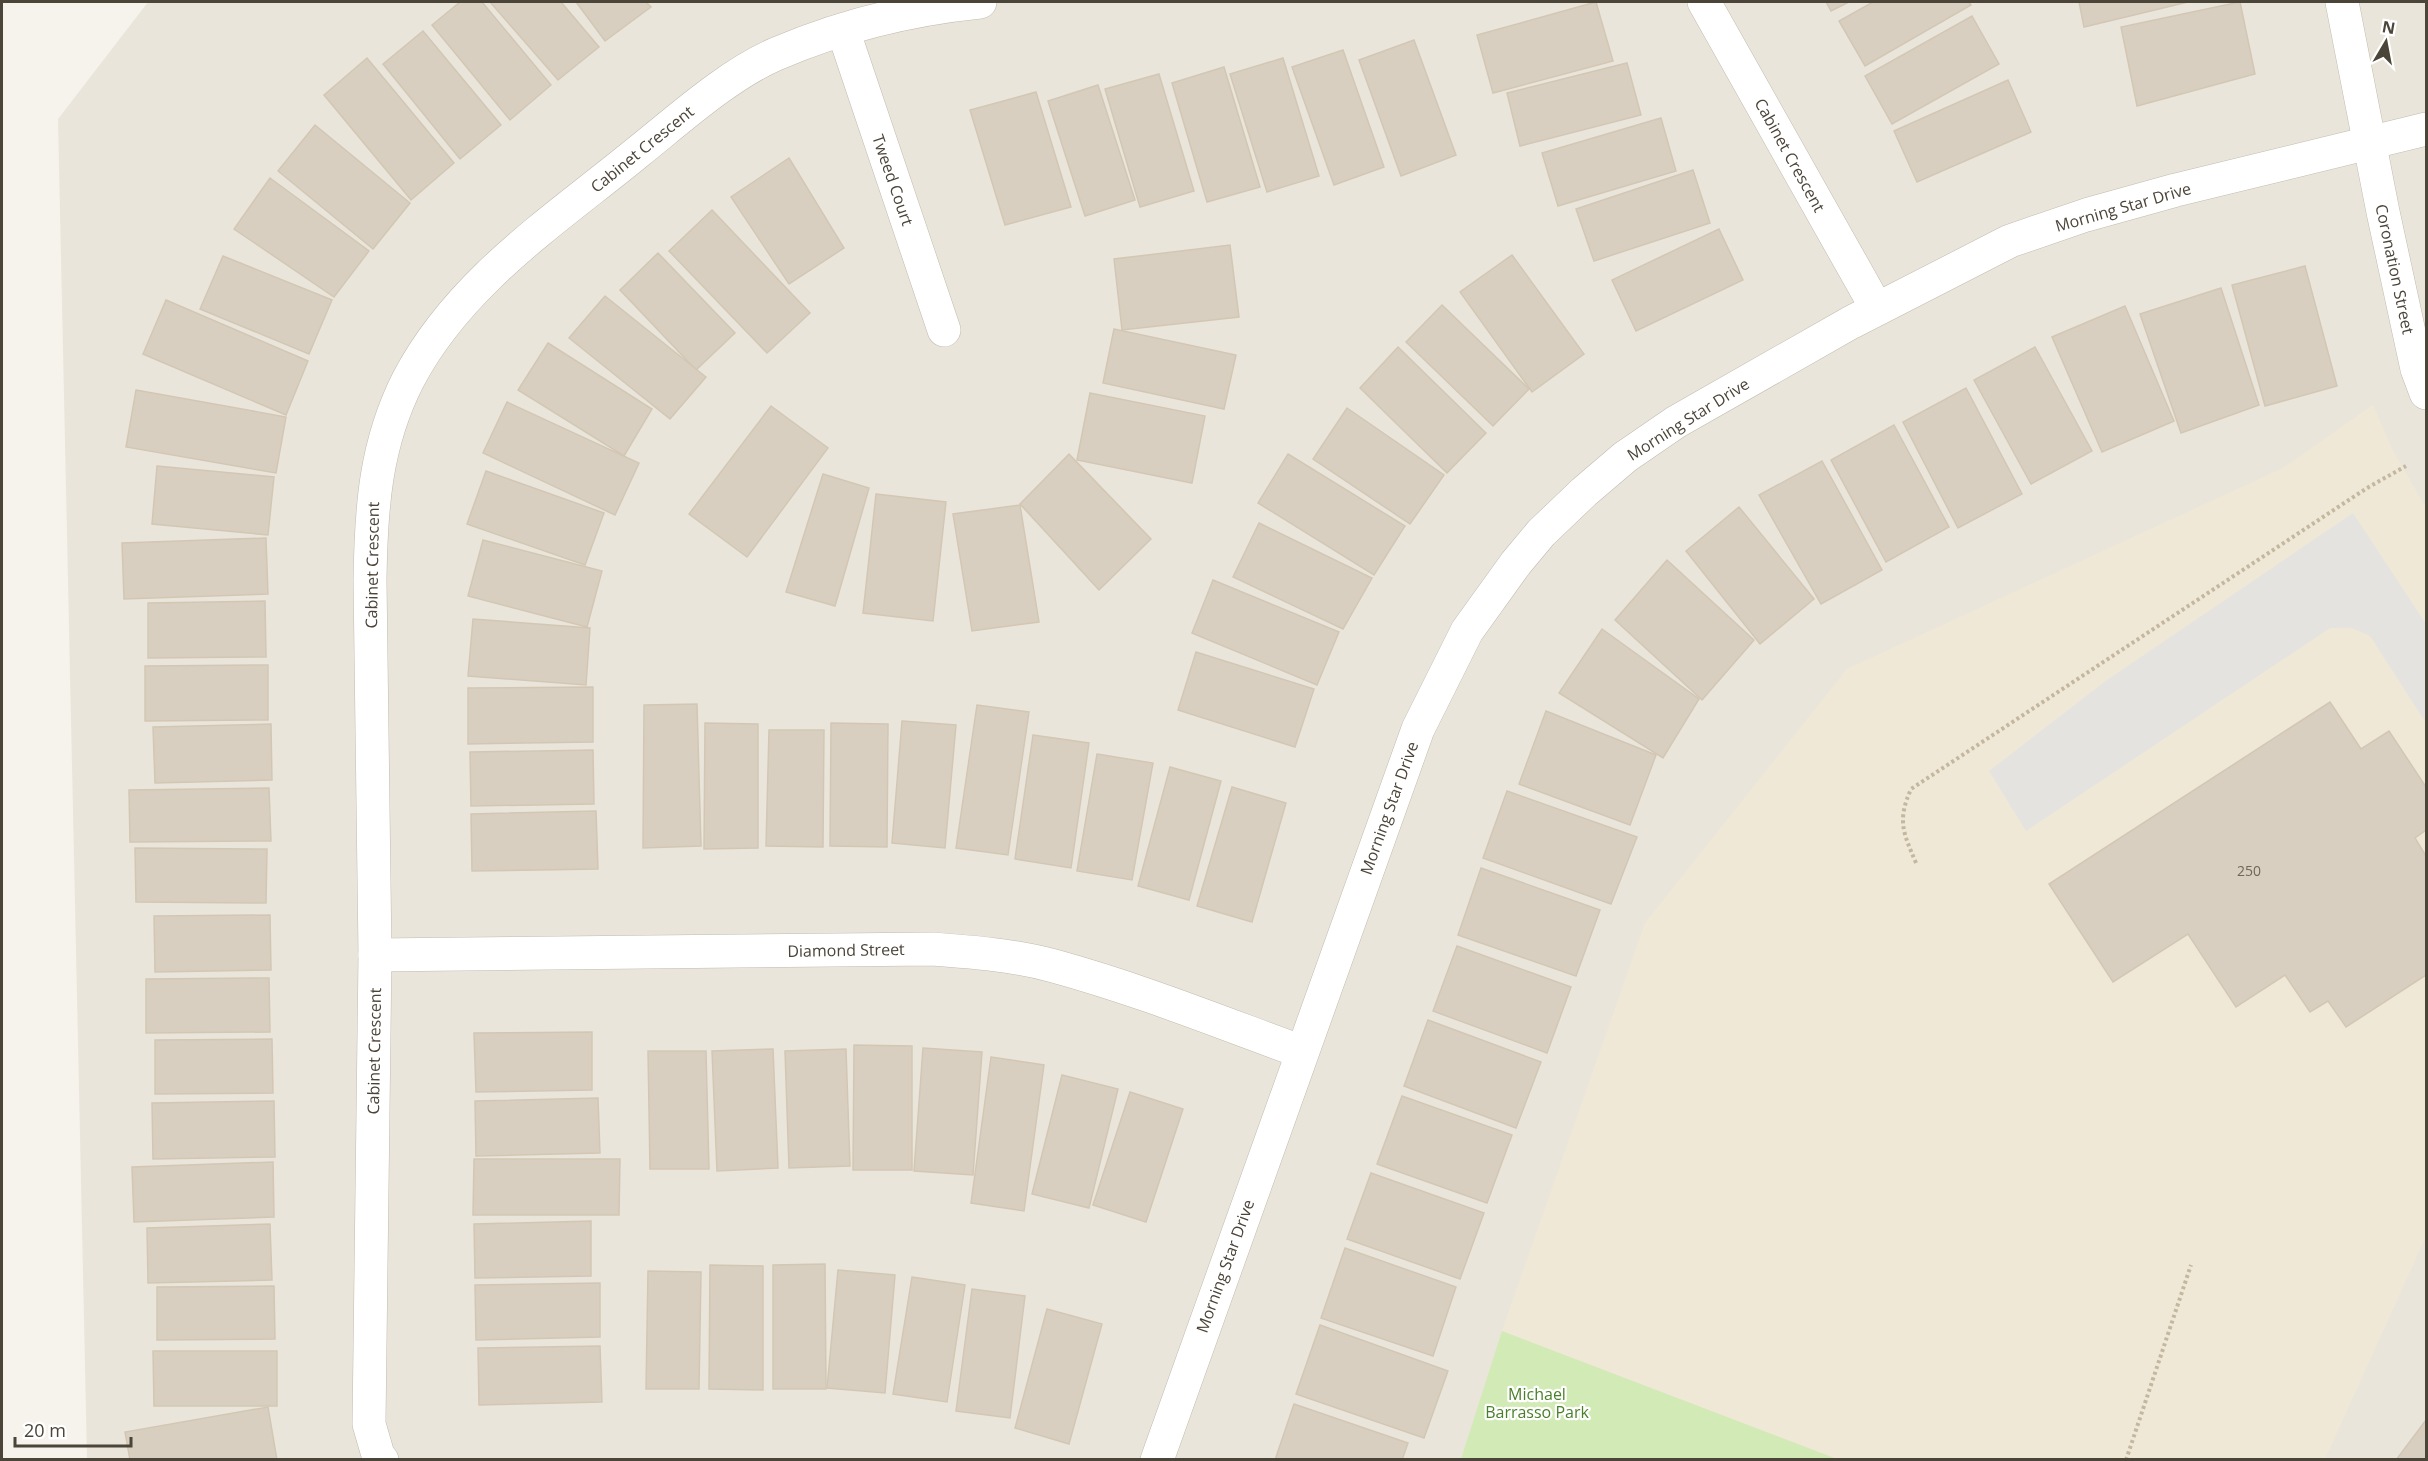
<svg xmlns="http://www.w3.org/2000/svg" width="2428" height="1461" font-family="'Open Sans',sans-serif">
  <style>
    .residential { fill: #eae5da }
    .education { fill: #efe8d6 }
    .green { fill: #d2eab5 }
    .parking { fill: #e5e3e0 }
    .building { fill: #d8cfc1; stroke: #d3c7b4; stroke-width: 1.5 }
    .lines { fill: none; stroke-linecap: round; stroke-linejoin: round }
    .minor-casing { stroke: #c2bbae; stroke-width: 34 }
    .path { stroke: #c4b79f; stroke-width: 4; stroke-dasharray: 3 3; stroke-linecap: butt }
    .minor { stroke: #fff; stroke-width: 33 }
    .labels { text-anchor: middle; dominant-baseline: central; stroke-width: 4.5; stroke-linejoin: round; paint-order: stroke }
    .number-label { font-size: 14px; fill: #6e675b }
    .street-label { font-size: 16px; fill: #4b4439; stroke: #fff }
    .park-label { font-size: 16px; fill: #4a7f2a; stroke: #fff }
  </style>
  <rect width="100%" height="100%" fill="#f6f3ec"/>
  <path class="residential" d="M148 2H2426V1459H87L58 119Z"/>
  <path class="education" d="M2373 405 2392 449 2426 508V1236L2325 1459H1837L1502 1331 1645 923 1847 669 2283 468Z"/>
  <path class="green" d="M1502 1331 1837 1459H1461Z"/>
  <path class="parking" d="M2353 513 2426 624V723L2370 636 2352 628H2330L2026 831 1989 771 2107 680Z"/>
  <g class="building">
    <path d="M460 2H482L551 85 510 120 432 25Z"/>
    <path d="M490 2H561L599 47 558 80Z"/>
    <path d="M576 2H646L651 7 605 41Z"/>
    <path d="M1596 2 1613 61 1493 93 1477 35Z"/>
    <path d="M1826 2H1849L1831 11Z"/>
    <path d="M1873 2H1969L1971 5 1865 66 1839 21Z"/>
    <path d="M2079 2H2188L2084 27Z"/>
    <path d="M2240 2 2255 74 2137 106 2121 27Z"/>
    <path d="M1972 16 1999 64 1892 124 1865 76Z"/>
    <path d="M423 31 501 125 460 159 383 64Z"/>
    <path d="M1414 40 1456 155 1401 176 1359 60Z"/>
    <path d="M1343 50 1384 167 1334 185 1292 67Z"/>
    <path d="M367 58 454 163 411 200 324 95Z"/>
    <path d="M1283 58 1319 176 1267 192 1230 74Z"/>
    <path d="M1627 63 1641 115 1520 146 1507 93Z"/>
    <path d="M1224 67 1260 187 1207 202 1172 83Z"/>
    <path d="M1159 74 1194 191 1140 207 1105 89Z"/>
    <path d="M2008 80 2031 132 1917 182 1894 131Z"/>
    <path d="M1098 85 1135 200 1085 216 1048 101Z"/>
    <path d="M1036 92 1071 207 1005 225 970 110Z"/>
    <path d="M1661 118 1676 171 1558 206 1542 153Z"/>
    <path d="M315 125 410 203 373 249 278 171Z"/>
    <path d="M789 158 844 248 789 284 731 197Z"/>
    <path d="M1693 170 1710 223 1594 261 1576 209Z"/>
    <path d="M270 178 369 251 334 297 234 229Z"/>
    <path d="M712 210 810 313 767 353 669 251Z"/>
    <path d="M1719 229 1743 280 1636 331 1612 280Z"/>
    <path d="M1230 245 1239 317 1122 330 1114 259Z"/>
    <path d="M658 253 735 333 696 370 620 290Z"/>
    <path d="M1512 255 1584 354 1532 392 1460 292Z"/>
    <path d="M223 256 332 300 309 354 200 309Z"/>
    <path d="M2305 266 2337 386 2265 406 2232 285Z"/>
    <path d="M2221 288 2259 405 2181 433 2140 314Z"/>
    <path d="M605 296 706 377 670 419 569 338Z"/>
    <path d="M166 300 308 361 286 415 143 354Z"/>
    <path d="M1442 305 1529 389 1493 426 1406 342Z"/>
    <path d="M2125 306 2174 421 2102 452 2052 337Z"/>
    <path d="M1114 329 1236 355 1224 409 1103 383Z"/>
    <path d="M548 343 652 409 624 456 518 390Z"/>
    <path d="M1398 347 1486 433 1447 473 1360 388Z"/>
    <path d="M2035 347 2092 451 2031 484 1974 380Z"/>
    <path d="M1966 388 2022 494 1958 528 1903 422Z"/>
    <path d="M136 390 286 417 276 473 126 447Z"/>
    <path d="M1090 393 1205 416 1192 483 1077 460Z"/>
    <path d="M507 402 639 463 615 515 483 453Z"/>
    <path d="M771 406 828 448 747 557 689 514Z"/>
    <path d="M1347 408 1444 475 1410 524 1313 459Z"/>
    <path d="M1894 425 1949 527 1886 562 1831 460Z"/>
    <path d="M1069 454 1151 539 1099 590 1020 504Z"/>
    <path d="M1288 454 1405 526 1374 575 1258 503Z"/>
    <path d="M1822 461 1882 570 1821 604 1759 495Z"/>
    <path d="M157 466 274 477 268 535 152 524Z"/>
    <path d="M486 471 604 513 585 565 467 524Z"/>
    <path d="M823 474 869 488 835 606 786 592Z"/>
    <path d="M876 494 946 502 933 621 863 613Z"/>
    <path d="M1020 505 1039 622 972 631 953 514Z"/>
    <path d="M1739 507 1814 599 1760 644 1686 551Z"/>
    <path d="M1259 523 1372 578 1343 629 1233 577Z"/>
    <path d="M266 538 268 594 124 599 122 543Z"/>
    <path d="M483 540 602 571 587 627 468 596Z"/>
    <path d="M1667 560 1754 640 1702 700 1615 620Z"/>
    <path d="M1213 580 1339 632 1317 685 1192 633Z"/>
    <path d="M265 601 266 657 148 658V603Z"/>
    <path d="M473 619 590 628 586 685 468 676Z"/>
    <path d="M1602 629 1699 699 1663 758 1559 693Z"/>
    <path d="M1196 652 1314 689 1295 747 1178 710Z"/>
    <path d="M268 665V720L145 721V666Z"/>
    <path d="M593 687V742L468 744V688Z"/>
    <path d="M2330 702 2361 749 2389 731 2426 787V830L2415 838 2426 856V975L2346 1027 2328 1001 2310 1012 2285 975 2236 1007 2188 934 2113 982 2049 884Z"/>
    <path d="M697 704 701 846 643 848 644 705Z"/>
    <path d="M977 705 1029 712 1008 855 956 848Z"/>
    <path d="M1546 711 1656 755 1630 825 1519 784Z"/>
    <path d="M902 721 956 725 945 848 892 843Z"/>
    <path d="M705 723 758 724V848L704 849Z"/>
    <path d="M831 723 888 724 887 847 830 846Z"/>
    <path d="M271 724 272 780 155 783 153 727Z"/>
    <path d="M769 730H824L823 847 766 846Z"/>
    <path d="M1033 735 1089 743 1071 868 1015 859Z"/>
    <path d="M593 750 594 804 471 806 470 752Z"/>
    <path d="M1097 754 1153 763 1132 880 1077 871Z"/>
    <path d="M1170 767 1221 781 1189 900 1138 886Z"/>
    <path d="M1232 787 1286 803 1252 922 1197 906Z"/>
    <path d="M269 788 271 841 130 842 129 790Z"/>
    <path d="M1507 791 1637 837 1611 904 1483 858Z"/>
    <path d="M596 811 598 869 472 871 471 814Z"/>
    <path d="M135 848 267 849 266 903 136 902Z"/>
    <path d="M1481 868 1600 910 1576 976 1458 935Z"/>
    <path d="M270 915 271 970 155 972 154 916Z"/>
    <path d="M1457 946 1571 987 1547 1053 1433 1011Z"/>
    <path d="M269 978 270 1032 146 1033V979Z"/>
    <path d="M1428 1020 1541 1062 1516 1128 1404 1086Z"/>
    <path d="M592 1032V1090L476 1092 474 1033Z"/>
    <path d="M272 1039 273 1093 155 1094V1040Z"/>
    <path d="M854 1045 912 1046V1170H853Z"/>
    <path d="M923 1048 982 1052 973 1175 914 1171Z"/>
    <path d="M773 1049 778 1168 717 1171 712 1051Z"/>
    <path d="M846 1049 850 1166 789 1168 785 1051Z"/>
    <path d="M648 1051H706L709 1169H650Z"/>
    <path d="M991 1057 1044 1065 1024 1211 971 1203Z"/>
    <path d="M1062 1075 1118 1089 1089 1208 1032 1194Z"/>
    <path d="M1130 1092 1183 1109 1146 1222 1093 1205Z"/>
    <path d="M1402 1096 1512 1135 1487 1203 1377 1164Z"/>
    <path d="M598 1098 600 1153 476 1156 475 1101Z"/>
    <path d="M274 1101 275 1157 153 1159 152 1103Z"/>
    <path d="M474 1159H620L619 1215H473Z"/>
    <path d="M273 1162 274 1217 134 1222 132 1167Z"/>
    <path d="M1371 1173 1484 1213 1460 1279 1347 1239Z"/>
    <path d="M591 1221V1276L475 1278 474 1224Z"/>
    <path d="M270 1224 272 1280 148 1283 147 1228Z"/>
    <path d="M1345 1248 1456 1287 1433 1356 1321 1318Z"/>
    <path d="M825 1264 826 1389H773V1265Z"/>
    <path d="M710 1265 763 1266V1390L709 1389Z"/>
    <path d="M838 1270 895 1275 885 1393 827 1388Z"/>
    <path d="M648 1271 701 1272 699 1389H646Z"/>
    <path d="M912 1277 965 1285 947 1402 893 1394Z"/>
    <path d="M600 1283V1337L476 1340 475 1285Z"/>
    <path d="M274 1286 275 1339 157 1340V1287Z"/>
    <path d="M972 1289 1025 1296 1010 1418 956 1411Z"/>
    <path d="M1047 1309 1102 1324 1069 1444 1015 1428Z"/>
    <path d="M1320 1325 1448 1371 1424 1438 1296 1394Z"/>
    <path d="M600 1346 602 1402 479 1405 478 1348Z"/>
    <path d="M153 1351H277V1406H154Z"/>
    <path d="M1294 1404 1408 1443 1402 1460H1275Z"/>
    <path d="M268 1407 277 1460H130L125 1432Z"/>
    <path d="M2426 1420V1460H2396Z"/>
  </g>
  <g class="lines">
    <g class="minor-casing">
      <g id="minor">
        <path d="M1704 2 1877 309"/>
        <path d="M2342 2 2383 212 2417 369 2426 393"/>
        <path d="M843 30 944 330"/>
        <path d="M375 955 931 949C972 952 1014 955 1054 966 1138 989 1220 1022 1302 1052"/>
        <path d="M382 1460 378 1455 369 1424 375 955 370 580C371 509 375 445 408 380 459 282 555 220 638 152 678 120 729 74 776 54 839 27 911 9 980 2"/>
        <path d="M1157 1460 1418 729 1467 631 1516 563 1541 533 1584 492 1625 457 1676 422 1850 323 2010 241 2086 215 2176 190 2426 129"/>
      </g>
    </g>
    <g class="path">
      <path d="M1916 863C1903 832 1897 821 1911 789L2367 488 2406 466"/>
      <path d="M2126 1460 2191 1265"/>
    </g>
    <use href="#minor" class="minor"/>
  </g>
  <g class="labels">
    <g class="number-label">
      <text x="2249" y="870">250</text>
    </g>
    <g class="street-label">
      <text transform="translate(642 149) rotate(-39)">Cabinet Crescent</text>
      <text transform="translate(1790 155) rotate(61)">Cabinet Crescent</text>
      <text transform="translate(893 180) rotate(71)">Tweed Court</text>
      <text transform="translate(2123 207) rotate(-16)">Morning Star Drive</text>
      <text transform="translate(2395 269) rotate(78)">Coronation Street</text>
      <text transform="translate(1688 419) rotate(-32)">Morning Star Drive</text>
      <text transform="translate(372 565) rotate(-89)">Cabinet Crescent</text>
      <text transform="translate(1389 808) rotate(-70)">Morning Star Drive</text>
      <text transform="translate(846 950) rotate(-1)">Diamond Street</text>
      <text transform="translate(374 1051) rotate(-89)">Cabinet Crescent</text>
      <text transform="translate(1225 1266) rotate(-70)">Morning Star Drive</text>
    </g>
    <g class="park-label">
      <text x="1537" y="1394">Michael<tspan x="1537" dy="18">Barrasso Park</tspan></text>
    </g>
  </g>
  <rect width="2428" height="1461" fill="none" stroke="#4b4439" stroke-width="6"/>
  <g transform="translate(2386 42) rotate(10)" stroke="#ffffff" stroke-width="4.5" paint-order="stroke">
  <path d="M0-4.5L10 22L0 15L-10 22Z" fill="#4b4439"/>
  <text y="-9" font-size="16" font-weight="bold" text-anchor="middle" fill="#4b4439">N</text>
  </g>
  <path d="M15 1437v9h116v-9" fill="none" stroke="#4b4439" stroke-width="3"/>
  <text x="24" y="1437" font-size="18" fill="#4b4439" stroke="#ffffff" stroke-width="4.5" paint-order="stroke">20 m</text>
</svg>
